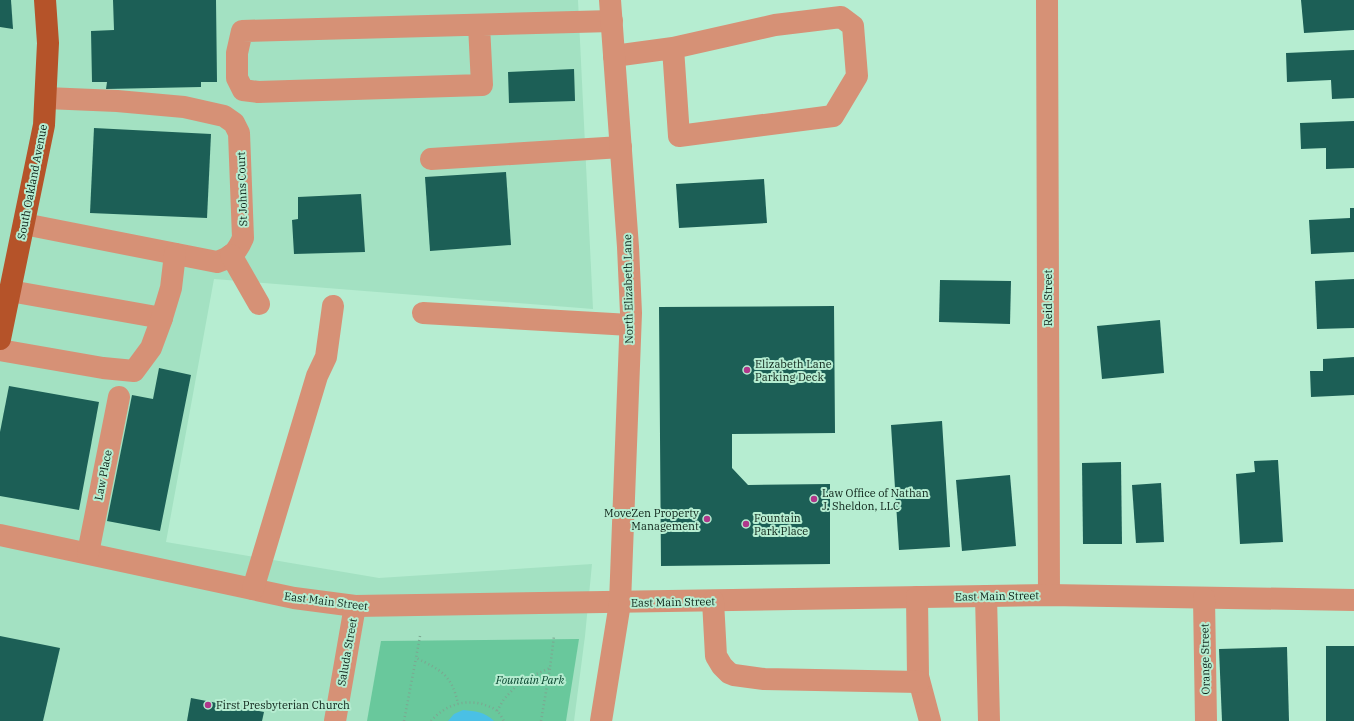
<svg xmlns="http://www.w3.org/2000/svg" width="1354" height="721" font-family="'IBM Plex Serif',serif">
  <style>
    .built { fill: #a3e1c2 }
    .green { fill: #69c89c }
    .water { fill: #4ac0e5 }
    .building { fill: #1c5f56 }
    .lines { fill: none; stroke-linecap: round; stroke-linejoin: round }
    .path { stroke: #7ca791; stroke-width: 2.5; stroke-dasharray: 1 3; stroke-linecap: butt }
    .minor { stroke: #d69176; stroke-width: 22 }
    .major { stroke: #b55329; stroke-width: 22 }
    .poi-dot { fill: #b0378b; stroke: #b6edd1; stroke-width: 1.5 }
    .labels { text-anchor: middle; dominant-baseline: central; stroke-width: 4; stroke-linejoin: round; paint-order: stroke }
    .street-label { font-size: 11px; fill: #0d2218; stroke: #b6edd1 }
    .poi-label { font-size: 11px; fill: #0d2218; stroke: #b6edd1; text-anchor: start }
    .park-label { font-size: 11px; font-style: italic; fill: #013e28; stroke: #b6edd1 }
  </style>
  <rect width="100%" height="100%" fill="#b6edd1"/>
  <path class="built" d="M0 0H578L593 309 214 279 166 542 379 578 592 564 585 636 574 721H0Z"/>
  <path class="green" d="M579 639 566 721H367L381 641Z"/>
  <path class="water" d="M463 710C475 711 485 712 494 721H448L454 714Z"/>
  <g class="building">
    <path d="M0 0H11L13 29 0 27Z"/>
    <path d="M113 0H216L217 82H201V87L106 89 107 82H92L91 31 114 30Z"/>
    <path d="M1301 0H1354V30L1304 33Z"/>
    <path d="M1354 50V98L1332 99 1331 80 1287 82 1286 53Z"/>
    <path d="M574 69 575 101 509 103 508 72Z"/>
    <path d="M1354 121V168L1326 169V148L1301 149 1300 123Z"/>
    <path d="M94 128 211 134 207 218 90 213Z"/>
    <path d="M506 172 511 245 430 251 425 177Z"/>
    <path d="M764 179 767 223 679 228 676 184Z"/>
    <path d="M361 194 365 252 294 254 292 220 298 219V197Z"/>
    <path d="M1350 208H1354V252L1311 254 1309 220 1350 218Z"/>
    <path d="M1354 279V328L1317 329 1315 281Z"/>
    <path d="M940 280 1011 281 1010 324 939 322Z"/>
    <path d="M834 306 835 433 732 434V468L748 485 830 484V564L661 566 659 307Z"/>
    <path d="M1160 320 1164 373 1102 379 1097 326Z"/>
    <path d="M1354 357V395L1311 397 1310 371H1323V359Z"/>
    <path d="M159 368 191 375 160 531 107 521 132 395 153 399Z"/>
    <path d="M9 386 99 402 79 510 0 496V432Z"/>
    <path d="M942 421 950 547 899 550 891 425Z"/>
    <path d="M1278 460 1283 542 1240 544 1236 474 1255 472 1254 461Z"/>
    <path d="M1121 462 1122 544H1083L1082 463Z"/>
    <path d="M1010 475 1016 546 962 551 956 480Z"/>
    <path d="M1161 483 1164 542 1136 543 1132 485Z"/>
    <path d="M0 636 60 648 43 721H0Z"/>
    <rect x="1326" y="646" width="28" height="75"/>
    <path d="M1287 647 1289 721H1222L1219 649Z"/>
    <path d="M191 698 264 712 262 721H187Z"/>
  </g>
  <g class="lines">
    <g class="path">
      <path d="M420 636 416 658C441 670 452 675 458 704"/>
      <path d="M497 711 504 699 521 681 550 668 554 636"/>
      <path d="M404 721 416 658"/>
      <path d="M431 721C444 706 463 699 482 704 487 706 493 707 497 711 500 713 502 718 504 721"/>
      <path d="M541 721 550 668"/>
    </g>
    <g class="minor">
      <path d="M1047 0 1049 595"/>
      <path d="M479 25 482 85 258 92 243 90 237 78V53L242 31 612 21"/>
      <path d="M614 56 673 48 775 25 841 17 853 26 857 76 833 116 679 136 673 48"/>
      <path d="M431 159 621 147"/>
      <path d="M24 224 217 262C232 257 237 252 243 238L239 133 234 123 224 116 184 107 117 101 46 98"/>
      <path d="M231 255 259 304"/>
      <path d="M10 291 162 318"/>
      <path d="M423 313 630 325"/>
      <path d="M0 350 103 368 134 371 151 348 161 321 171 288 175 254"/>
      <path d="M0 535 294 598 355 606 1049 595 1354 600"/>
      <path d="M88 553 119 397"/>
      <path d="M253 589 317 376 326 357 333 306"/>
      <path d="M986 596 989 721"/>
      <path d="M917 597 918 676 930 721"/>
      <path d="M1204 598 1206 721"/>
      <path d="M713 601 716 656 722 666 729 673 734 675 764 679 919 682"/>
      <path d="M335 721 355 606"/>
      <path d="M601 721 620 603 631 313 628 247 610 0"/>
    </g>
    <path class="major" d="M0 339 44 125 48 43 45 0"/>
  </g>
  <g class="poi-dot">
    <circle cx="747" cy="370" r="4"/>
    <circle cx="814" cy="499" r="4"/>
    <circle cx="707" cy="519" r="4"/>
    <circle cx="746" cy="524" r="4"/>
    <circle cx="208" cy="705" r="4"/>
  </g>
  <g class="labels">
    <g class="street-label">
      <text transform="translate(32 182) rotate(-79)">South Oakland Avenue</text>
      <text transform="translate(242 189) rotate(-92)">St Johns Court</text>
      <text transform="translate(628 289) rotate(-91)">North Elizabeth Lane</text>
      <text transform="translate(1048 298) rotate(-90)">Reid Street</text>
      <text transform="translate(103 475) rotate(-79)">Law Place</text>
      <text transform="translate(997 596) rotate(-1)">East Main Street</text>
      <text transform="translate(326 601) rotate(7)">East Main Street</text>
      <text transform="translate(673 602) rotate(-1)">East Main Street</text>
      <text transform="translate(347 652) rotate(-80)">Saluda Street</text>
      <text transform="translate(1205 659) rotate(-91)">Orange Street</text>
    </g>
    <g class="poi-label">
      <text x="755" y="364">Elizabeth Lane<tspan x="755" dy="13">Parking Deck</tspan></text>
      <text x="822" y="493">Law Office of Nathan<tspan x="822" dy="13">J. Sheldon, LLC</tspan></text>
      <text x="699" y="513" text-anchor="end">MoveZen Property<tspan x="699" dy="13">Management</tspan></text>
      <text x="754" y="518">Fountain<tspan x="754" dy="13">Park Place</tspan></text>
      <text x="216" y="705">First Presbyterian Church</text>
    </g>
    <g class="park-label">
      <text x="530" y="680">Fountain Park</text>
    </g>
  </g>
</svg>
